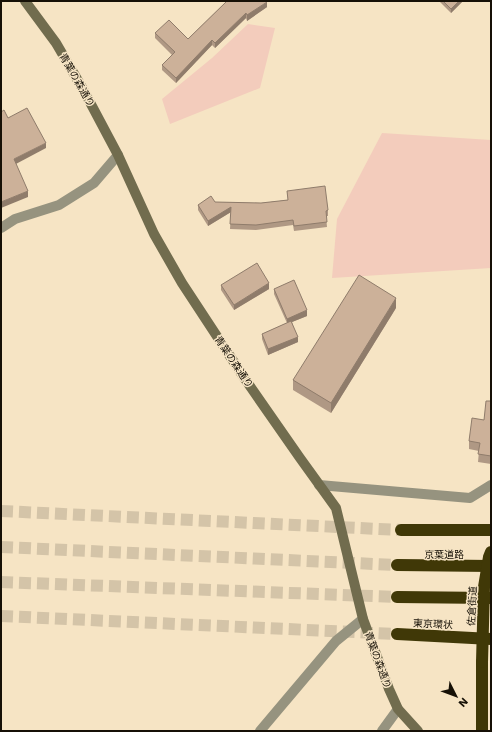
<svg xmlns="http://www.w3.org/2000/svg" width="492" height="732" font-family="'Work Sans','Noto Sans JP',sans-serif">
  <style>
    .green { fill: #f3ccbc }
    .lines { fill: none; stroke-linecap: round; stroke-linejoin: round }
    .highway-tunnel { stroke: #d4c4a8; stroke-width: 12; stroke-dasharray: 12 6; stroke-linecap: butt }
    .street { stroke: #96937f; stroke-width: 10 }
    .secondary { stroke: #716c4e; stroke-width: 10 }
    .highway { stroke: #403807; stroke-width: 12 }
    .highway-bridge { stroke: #403807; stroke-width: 12 }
    .wall { fill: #af9884 }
    .shaded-wall { fill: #8f7c6b }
    .building { fill: #ccb199; stroke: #8f7c6b }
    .labels { text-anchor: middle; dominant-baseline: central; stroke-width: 3; stroke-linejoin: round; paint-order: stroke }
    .street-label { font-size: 10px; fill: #161006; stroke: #f6e4c4 }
  </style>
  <rect width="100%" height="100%" fill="#f6e4c4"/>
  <g class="green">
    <path d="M248 24 275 28 260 88 170 124 162 99 212 58Z"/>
    <path d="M382 133 491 140V268L332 278 337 219Z"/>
  </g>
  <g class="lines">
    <g class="highway-tunnel">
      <path d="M1 511 401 530"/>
      <path d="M1 547 397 565"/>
      <path d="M1 582 397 597"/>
      <path d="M1 616 397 634"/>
    </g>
    <g class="street">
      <path d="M1 228 15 219 59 205 94 183 118 155"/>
      <path d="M319 485 470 498 491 485"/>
      <path d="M260 731 336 641 363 619"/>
      <path d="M382 731 398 709"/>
    </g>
    <path class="secondary" d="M25 1 56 43 84 91 118 155 154 234 182 283 245 379 300 458 336 508 363 619 389 689 398 709 418 731"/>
    <g class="highway">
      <path d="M401 530H491"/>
      <path d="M397 565 491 566"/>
      <path d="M397 597 491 598"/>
      <path d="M397 634 491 639"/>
      <path d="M482 731V662"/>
    </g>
    <path class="highway-bridge" d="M482 662 484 587 489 557 491 552"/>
  </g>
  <g class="wall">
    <path d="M227 1 267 7 247 21 246 18 215 48 212 45 176 83 162 70V65L172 55 155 38V33L188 39Z"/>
    <path d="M439 1H463L451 13Z"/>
    <path d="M287 191 328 210V216H326L327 227 294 231 293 225 256 230 230 229 231 212 208 226 198 210V205L215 202 261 203 288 200Z"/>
    <path d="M221 285 269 289 234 310 221 290Z"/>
    <path d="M274 289 307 316 292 322 298 342 268 355 262 339V334L287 323 274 294Z"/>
    <path d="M396 308 331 413 293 390V380Z"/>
    <path d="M491 401V464L478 462 479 451 469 449V441L484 420Z"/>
  </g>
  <g class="shaded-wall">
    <path d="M459 1H463L451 13V9Z"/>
    <path d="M267 2V7L247 21V15Z"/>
    <path d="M246 13V18L215 48V43Z"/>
    <path d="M212 40V45L176 83V78Z"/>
    <path d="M46 143V148L14 165V159Z"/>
    <path d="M28 191V197L1 208V202Z"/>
    <path d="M231 207V212L208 226V221Z"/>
    <path d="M269 283V289L234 310V305Z"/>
    <path d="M396 298V308L331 413V403Z"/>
    <path d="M307 310V316L287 324V319Z"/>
    <path d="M298 337V342L268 355V349Z"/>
  </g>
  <g class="building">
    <path d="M227 1H267V2L247 15 246 13 215 43 212 40 176 78 162 65 175 52 155 33 169 20 188 39Z"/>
    <path d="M443 1H459L451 9Z"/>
    <path d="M27 108 46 143 14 159 28 191 1 202V112L4 110 8 118Z"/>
    <path d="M325 186 328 210 326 211 327 222 294 226 293 220 256 225 230 224 231 207 208 221 198 205 211 196 215 202 261 203 288 200 287 191Z"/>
    <path d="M257 263 269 283 234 305 221 285Z"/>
    <path d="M359 275 396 298 331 403 293 380Z"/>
    <path d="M294 280 307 310 287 319 274 289Z"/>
    <path d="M291 321 298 337 268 349 262 334Z"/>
    <path d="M486 401H491V456L478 454 480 443 469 441 472 418 484 420Z"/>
  </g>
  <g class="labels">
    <g class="street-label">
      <text transform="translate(77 80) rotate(60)">青葉の森通り</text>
      <text transform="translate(234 362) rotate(56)">青葉の森通り</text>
      <text x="444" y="554">京葉道路</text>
      <text transform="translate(472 606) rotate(-87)">佐倉街道</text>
      <text transform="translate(433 624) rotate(3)">東京環状</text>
      <text transform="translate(378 660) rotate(70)">青葉の森通り</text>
    </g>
  </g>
  <rect width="492" height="732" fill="none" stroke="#161006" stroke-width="4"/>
  <g transform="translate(456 696) rotate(132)" stroke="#f6e4c4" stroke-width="3" paint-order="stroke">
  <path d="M0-3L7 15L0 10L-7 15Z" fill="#161006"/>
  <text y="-6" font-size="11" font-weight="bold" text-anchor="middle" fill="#161006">N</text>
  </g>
</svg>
